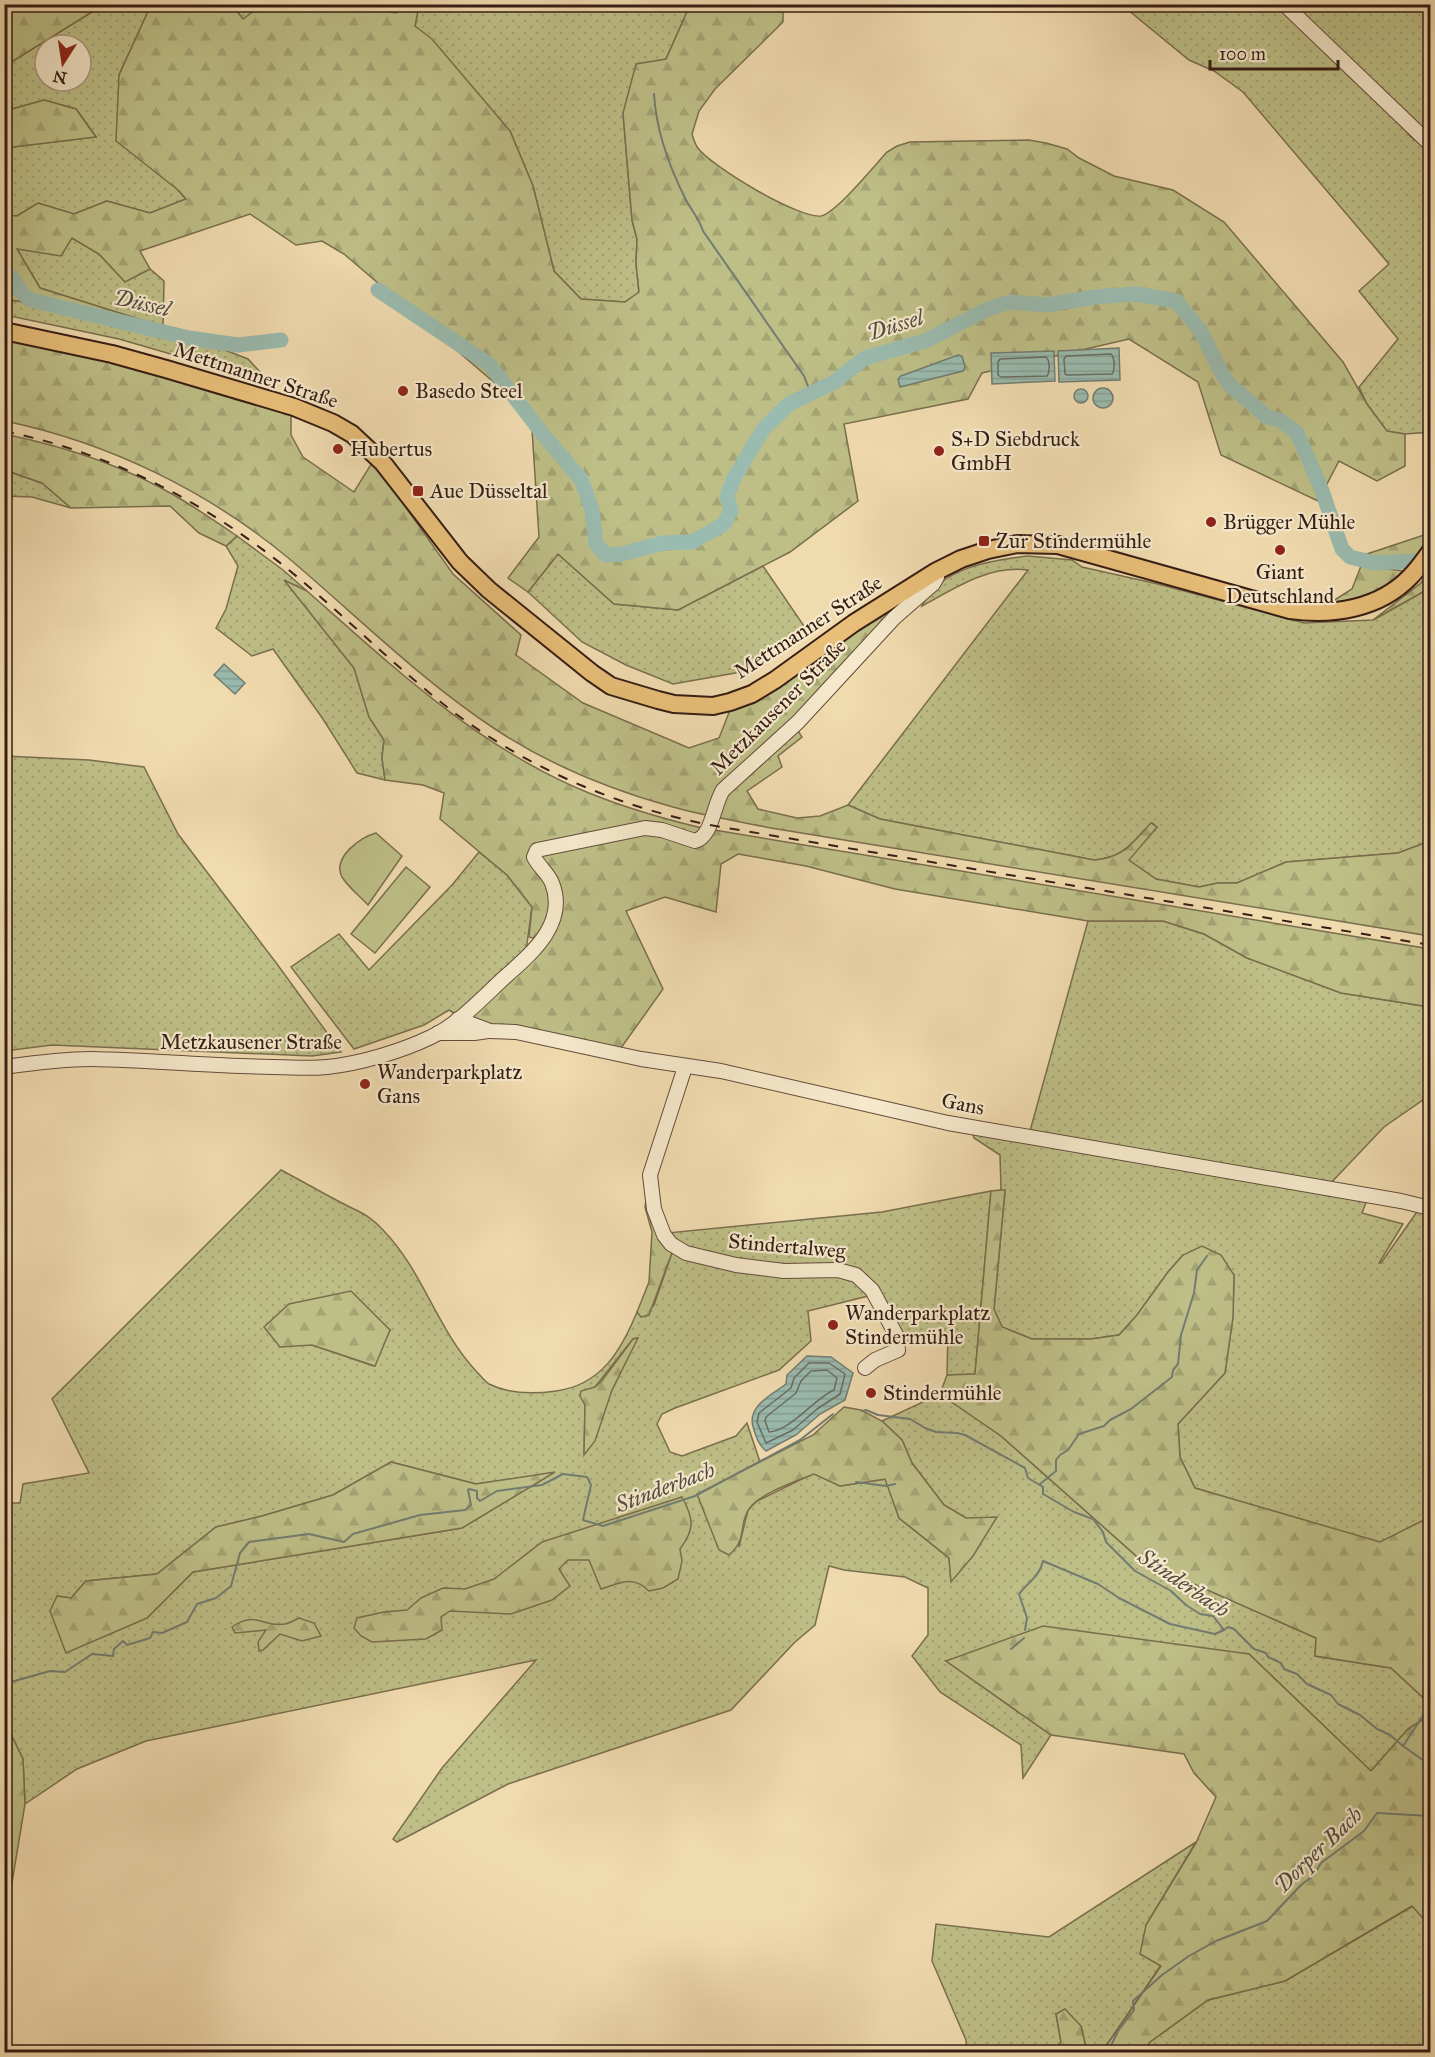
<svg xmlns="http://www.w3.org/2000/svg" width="1435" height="2057" font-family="'IM FELL Great Primer',serif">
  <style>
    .grass { fill: url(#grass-dots); stroke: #7a6e4e; stroke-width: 1.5; fill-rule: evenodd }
    .forest { fill: url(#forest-firs); stroke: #7a6e4e; stroke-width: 1.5 }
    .park { fill: #bebf87; stroke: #7a6e4e; stroke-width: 1.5 }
    .water { fill: url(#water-rules); stroke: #727c71; stroke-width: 1.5 }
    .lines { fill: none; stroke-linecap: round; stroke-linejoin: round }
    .shore { stroke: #686c62; stroke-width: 1.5 }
    .stream { stroke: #727c71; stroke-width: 2 }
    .river { stroke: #9abbaf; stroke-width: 15 }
    .minor-casing { stroke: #644c3b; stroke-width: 16 }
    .major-casing { stroke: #361d14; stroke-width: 20 }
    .minor { stroke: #f5e8cb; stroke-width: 14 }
    .major { stroke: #e8be78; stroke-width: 16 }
    .rail { stroke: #361d14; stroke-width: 2; stroke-dasharray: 10 10; stroke-linecap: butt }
    .poi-dot { fill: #8f2418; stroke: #f5e8cb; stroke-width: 2 }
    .labels { text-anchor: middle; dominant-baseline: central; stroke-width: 4.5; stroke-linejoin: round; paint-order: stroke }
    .street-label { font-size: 21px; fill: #361d14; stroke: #f5e8cb }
    .poi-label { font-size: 21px; fill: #361d14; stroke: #f5e8cb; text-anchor: start }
    .water-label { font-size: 22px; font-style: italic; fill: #544c42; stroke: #f5e8cb }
  </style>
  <defs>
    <pattern id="grass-dots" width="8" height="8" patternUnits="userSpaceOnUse" patternTransform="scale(1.5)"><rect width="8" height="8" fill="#bebf87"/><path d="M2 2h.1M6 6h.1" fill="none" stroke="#a4a474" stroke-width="1.8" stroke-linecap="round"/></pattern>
    <pattern id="forest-firs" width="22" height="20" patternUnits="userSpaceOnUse" patternTransform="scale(1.5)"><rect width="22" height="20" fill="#bebf87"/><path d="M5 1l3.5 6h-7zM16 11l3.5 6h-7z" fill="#a4a474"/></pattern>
    <pattern id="water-rules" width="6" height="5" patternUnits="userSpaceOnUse" patternTransform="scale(1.5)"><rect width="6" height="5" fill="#9abbaf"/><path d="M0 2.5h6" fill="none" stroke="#85a096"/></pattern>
  </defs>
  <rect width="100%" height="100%" fill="#f0dbaf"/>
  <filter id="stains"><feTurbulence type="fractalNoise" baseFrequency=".00333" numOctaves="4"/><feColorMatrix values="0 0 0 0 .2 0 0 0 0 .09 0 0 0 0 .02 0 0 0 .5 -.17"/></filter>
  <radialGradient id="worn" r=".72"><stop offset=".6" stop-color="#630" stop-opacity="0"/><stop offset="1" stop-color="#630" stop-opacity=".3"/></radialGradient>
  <g class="grass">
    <path d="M103 5H151L119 75 178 190 186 199 150 213 107 201 74 214 38 203 17 216 5 215 4 148 96 137 76 109 44 100 5 111V66ZM45 45H81V81H45Z"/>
    <path d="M232 5H262V6L243 19Z"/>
    <path d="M337 5H397V13Z"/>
    <path d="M419 5H690L666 59 623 113 632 220 637 239 636 264 639 293 625 302 581 299 554 271 533 186 510 131 415 26Z"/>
    <path d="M1122 5H1430V140L1396 117 1410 136 1430 152V432L1405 434 1387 432 1367 404 1359 387 1398 339 1359 291 1389 264 1243 92 1214 71 1189 60Z"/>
    <path d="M72 238 99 254 125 281 150 269 164 281 163 326 248 359 263 375 257 379 119 339 5 315 4 300 19 301 133 330 141 320 40 288 17 249Z"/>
    <path d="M4 470 42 483 71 508 32 497 5 496Z"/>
    <path d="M237 536 283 570 307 591 285 581 354 668 369 717 384 740 382 758 385 780 357 773 323 719 273 649 252 656 216 628 226 609 238 566 226 546Z"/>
    <path d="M558 554 614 604 678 610 763 566 804 626 741 672 673 684 626 665 582 642 528 592Z"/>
    <path d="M1028 556 1072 560 1082 567 1158 584 1304 623 1373 620 1430 588V841L1398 853 1286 862 1237 883H1218L1199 887 1156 879 1128 860 1157 827 1152 823C1132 843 1123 858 1094 860L880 819 848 805 1028 570C989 565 955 588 922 606 941 567 989 561 1028 556Z"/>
    <path d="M4 756 89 760 144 767 178 834 277 964 341 1052 312 1056 52 1045 5 1051Z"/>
    <path d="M479 852 507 875 532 907 526 951 457 1015 449 1010 424 1025 354 1049 291 967 339 934 369 970 452 885Z"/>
    <path d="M1088 921H1163L1204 934 1247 958 1341 993 1430 1007V1095L1384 1127 1328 1186 1367 1200 1362 1213 1403 1224 1379 1263H1381L1419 1209 1430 1213V1517L1380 1543 1195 1488 1180 1457 1178 1424 1225 1373 1233 1317 1234 1275 1183 1255 1168 1272 1137 1315 1119 1335 1091 1339H1032L1002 1327 994 1309 1005 1191 1001 1190 1000 1155 974 1138 973 1134 1030 1131Z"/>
    <path d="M281 1170C300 1180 319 1191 338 1201 358 1212 366 1212 383 1230 423 1271 437 1329 476 1371 480 1375 484 1381 489 1384 509 1394 535 1394 556 1391 601 1385 621 1351 637 1312L641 1317 654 1305 673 1250 851 1277 872 1295 808 1311 811 1341 779 1370 675 1408 662 1414 657 1424 670 1452 682 1456 736 1436 747 1423 760 1462 737 1475 739 1547 748 1510 757 1501 814 1473 840 1486 886 1479 899 1518 949 1558 951 1581 966 1518 944 1505 912 1463 902 1440 882 1421 940 1394 1001 1436 1142 1561 1316 1638 1315 1656 1391 1668 1430 1704V1715L1408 1729 1371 1771 1249 1654 946 1661 1051 1735 1023 1778 1021 1745 940 1692 912 1656 928 1635V1588L905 1577 844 1570 829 1566 815 1625 794 1643 731 1710 508 1784 397 1842 393 1839 442 1768 536 1660 146 1741 77 1769 25 1804 23 1759 5 1722V1503H20L23 1484 89 1473 52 1399ZM390 1330 374 1366 312 1345ZM637 1338 612 1390 584 1454 585 1405 595 1387 633 1339ZM391 1462 476 1484 553 1473 462 1528 193 1572 147 1618 57 1596 71 1598 86 1581 157 1574 216 1527 262 1516 333 1495Z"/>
    <path d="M991 1191 975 1374 947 1375 948 1333 905 1342 881 1293 861 1273 761 1266 679 1244 667 1233 882 1212Z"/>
    <path d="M1196 1842 1146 1925 1161 1965 1102 2052H1087L1081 2026 1056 2014 1061 2042 1055 2052H967L966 2040 932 1961 936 1924 1049 1937Z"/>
    <path d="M1413 1906 1430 1926V2052H1143L1150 2042 1208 2000 1285 1981Z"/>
  </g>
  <g class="forest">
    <path d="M5 4H103V5L5 66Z"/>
    <path d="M337 4 396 13 397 5H419L415 26 432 39 510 131 533 186 554 271 581 299 625 302 639 292 636 264 637 239 632 220 623 113 636 64 666 59 690 5H776L783 13V22L715 89 699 111 692 134C693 138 695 143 697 147 710 166 799 219 821 216 836 213 875 165 887 152L897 146 910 142 1029 140 1046 143 1067 149 1079 158 1114 176 1173 190 1224 222 1343 362 1367 404 1387 431 1405 434V466L1377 481 1339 461 1318 501 1221 455 1198 382 1129 339 982 373 968 399 844 424 858 501 790 552 678 610 614 604 558 554 528 592 508 578 539 537 531 414 344 254 322 241 296 245 250 214 140 251 150 269 125 282 99 254 72 238 61 256 17 249 40 288 142 320 132 330 19 301 5 300 4 215 17 216 38 203 74 214 107 201 150 213 186 199 178 190 116 141 119 75 151 5H232L243 19 262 5Z"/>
    <path d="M44 100 76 109 96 137 5 148V111Z"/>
    <path d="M5 339 126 364 291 413V435L303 457 354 492 373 461 453 574 521 635 516 655 583 703 689 748 719 738 730 710C756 701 774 688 797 673 839 645 879 613 921 585L837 669 791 720 802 737 778 756 782 767 747 791 758 809 797 818 820 816 848 805 880 819 1094 860C1124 858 1132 843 1151 823L1157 827 1129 860 1156 879 1199 887 1218 883H1237L1286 862 1398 853 1430 841V936L771 828C738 821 705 816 673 807 611 790 548 764 495 729 421 680 359 618 292 561 210 492 110 443 5 421Z"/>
    <path d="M4 434C63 446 127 467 179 498 199 510 218 523 237 536L226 546 199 533 170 506 71 508 42 483 5 470Z"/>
    <path d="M1430 533V543L1421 556 1370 558 1364 555Z"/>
    <path d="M1361 566 1405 571C1385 590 1360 599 1333 604L1336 599 1352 589Z"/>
    <path d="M1430 569V588L1373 620 1421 583Z"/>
    <path d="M284 580 307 591C394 668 480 749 589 793 626 808 664 819 702 828L1430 949V1007L1341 993 1247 958 1204 934 1163 921H1088L895 889 806 866 738 854 721 864 716 912 665 897 626 911 663 989 621 1048 490 1025 471 1016 522 971 544 941 529 937 532 907 507 875 440 819 444 793 423 785 385 780 382 758 384 740 369 717 354 668Z"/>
    <path d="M1001 1190H1005L994 1309 1002 1327 1032 1339H1091L1119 1335 1137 1315 1168 1272 1183 1255 1202 1246 1221 1255 1234 1275 1233 1317 1225 1373 1178 1424 1180 1457 1195 1488 1380 1542 1430 1517V1704L1391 1668 1315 1656 1316 1638 1142 1561 1001 1436 940 1394 947 1375 975 1374 991 1191Z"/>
    <path d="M647 1196 673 1250 649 1315 641 1317 637 1312 649 1282 652 1232 645 1207Z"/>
    <path d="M351 1291 390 1330 375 1366 312 1345 280 1347 264 1327 289 1304Z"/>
    <path d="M638 1338 612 1390 595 1441 584 1455 585 1405 580 1396 581 1391 595 1387 601 1382 633 1339Z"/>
    <path d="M844 1407 861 1410 882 1421 902 1440 912 1463 944 1505 966 1518 997 1517 973 1556 951 1582 949 1558 899 1518 885 1479 840 1486 814 1474C797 1481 758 1494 749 1509 738 1525 748 1539 729 1555L719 1550 697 1494 813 1435Z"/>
    <path d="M391 1462 476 1484 555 1472 462 1528 193 1572 147 1618 66 1653 50 1611 57 1596 71 1598 86 1581 157 1574 216 1527 262 1516 333 1495Z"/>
    <path d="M682 1497C694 1519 695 1529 680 1549L682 1561 678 1579 663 1588 649 1591C633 1575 620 1583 601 1589L589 1560H568L559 1569 570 1586 552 1600 511 1614 450 1611 441 1617 442 1630 426 1639 372 1642 361 1636 354 1628 357 1618 384 1612 407 1610 421 1598 443 1588 465 1589 494 1579 542 1542Z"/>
    <path d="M299 1618 314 1623 321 1636 302 1641 280 1634 263 1650 259 1651 258 1642 266 1630 235 1633 232 1627C257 1610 263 1628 285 1624 290 1623 295 1620 299 1618Z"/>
    <path d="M1043 1626 1249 1654 1371 1771 1408 1729 1430 1715V1926L1412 1906 1285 1981 1208 2000 1150 2042 1143 2052H1102L1161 1966 1140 1954 1146 1925 1196 1843 1216 1797 1194 1773 1184 1754 1051 1735 946 1661Z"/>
    <path d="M5 1722 23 1759 25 1804 5 1925Z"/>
    <path d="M1065 2009 1081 2026 1087 2052H1055L1061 2042 1056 2014Z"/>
  </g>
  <g class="park">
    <path d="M376 833 402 856 368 905C360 896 348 887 342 877 332 858 360 837 376 833Z"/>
    <path d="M406 867 430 887 375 953 351 934Z"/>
  </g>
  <g class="water">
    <path d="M1119 348 1120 380 1059 382 1058 351Z"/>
    <path d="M1054 351 1055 381 992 384 991 353Z"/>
    <path d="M958 355 962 356 965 367 963 371 900 387 898 379 901 376Z"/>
    <circle cx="1103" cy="398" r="10"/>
    <circle cx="1081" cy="396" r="7"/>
    <path d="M224 664 245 683 235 694 214 675Z"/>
    <path d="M807 1356 831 1357 853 1373 845 1400 820 1414 796 1435 766 1451C759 1445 757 1439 754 1430 745 1407 770 1396 786 1384L787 1375Z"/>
  </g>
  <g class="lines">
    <g class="shore">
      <path d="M1111 354C1115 358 1115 370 1112 374L1067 375 1065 374 1064 359 1066 356Z"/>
      <path d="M1046 357C1050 360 1050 372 1047 376L1001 377 998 375V362L1000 359Z"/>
      <path d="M809 1363H829L845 1374 840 1394 817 1409 793 1430 766 1443 757 1422 759 1413 791 1388 794 1378Z"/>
      <path d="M827 1370 837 1378 834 1390C814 1399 790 1431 769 1432L765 1421 766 1417 796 1393 801 1381 811 1371Z"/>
    </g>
    <g class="stream">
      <path d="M654 94C656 130 669 166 685 198 691 210 699 218 703 231L804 376 811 394"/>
      <path d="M862 1411 866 1410 878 1415 910 1419 925 1428 936 1432 957 1433 965 1435 1025 1468 1028 1478 1043 1487V1494L1074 1512 1093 1519 1103 1532 1106 1542 1135 1571 1171 1591 1186 1605 1200 1614 1213 1616 1224 1630 1228 1627 1234 1629 1254 1649 1266 1653 1268 1657 1281 1663 1284 1669 1297 1674 1307 1684 1331 1695 1338 1704 1360 1715 1377 1729 1390 1735 1403 1746 1430 1765"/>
      <path d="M856 1482 886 1486 895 1484"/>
      <path d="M1040 1484 1056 1471V1460L1060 1455 1068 1450 1079 1434 1104 1426 1110 1420 1131 1409 1172 1377 1173 1370 1178 1364 1181 1335 1194 1293 1197 1270 1207 1256"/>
      <path d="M1025 1630 1027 1618 1019 1594C1028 1582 1040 1576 1043 1561L1098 1584 1119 1598 1170 1624 1215 1634 1224 1630"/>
      <path d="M1011 1649 1024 1638"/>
      <path d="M4 1684 50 1671 65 1672 92 1654 113 1656 114 1649 123 1641 127 1645 150 1638 153 1632 162 1633 187 1622 197 1604 216 1598 231 1586 240 1553 249 1542 309 1534 344 1542 353 1534 420 1515 465 1510 471 1505 468 1490 469 1489 477 1491V1498L480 1501 497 1491 542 1485 563 1474 587 1477 591 1485 583 1520 603 1526 695 1496 800 1440 833 1414"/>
      <path d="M4 1729 7 1734 4 1738"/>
      <path d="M1403 1746 1430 1705"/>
      <path d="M1108 2052 1118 2031 1134 2010 1133 2001 1162 1975 1189 1956 1216 1941 1267 1921 1301 1885 1314 1875 1321 1863 1364 1831 1377 1813 1430 1816"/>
    </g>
    <g class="river">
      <path d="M4 275C15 276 14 281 19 289 21 293 27 297 31 300L189 338 238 345 281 340"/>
      <path d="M378 290 490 365 545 437 581 479 592 510 596 544 606 555 622 554 663 543 692 542 724 524 731 511 727 496 734 478 764 428 789 404 834 382 865 358 925 341 988 309 1009 302 1047 305 1094 297 1135 294 1176 301 1200 330 1221 372 1230 385 1267 417 1280 420 1297 433 1321 488 1342 549 1350 557 1375 563 1414 561 1430 558"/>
    </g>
    <g class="minor-casing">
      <g id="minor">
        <path d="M1284 4 1430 144"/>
        <path d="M458 1019 490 1031 516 1032 641 1059 721 1071 948 1123 1401 1201 1430 1208"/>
        <path d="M438 1033H474L488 1031"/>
        <path d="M4 1067C33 1063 62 1059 91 1059 151 1060 212 1066 272 1067 290 1067 309 1069 327 1067 359 1064 402 1051 431 1037 459 1024 483 997 505 977 532 953 568 923 552 883 548 873 539 867 534 857L537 850 645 828 662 830 695 841C712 837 713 806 723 790L798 722 894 618 933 584 937 577 935 572"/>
        <path d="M685 1067 650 1175 654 1209 664 1235 671 1244 686 1253 736 1265 784 1271 838 1270 856 1275 872 1290 877 1299 896 1335 898 1350 875 1360 865 1368"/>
      </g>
    </g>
    <g class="major-casing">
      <path id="major" d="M4 331 112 354 166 369 294 407 333 423 352 434 383 463 460 562 489 590 592 673 611 686 658 700 674 704 713 706 730 702 752 694 775 680 854 623 935 572 961 559 988 550 1017 544 1058 545 1290 610C1333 616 1379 609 1410 577 1418 569 1424 560 1430 552"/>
    </g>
    <use href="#minor" class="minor"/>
    <use href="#major" class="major"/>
    <path class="rail" d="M4 431C109 453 200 499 284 566 343 614 396 668 456 714 535 772 626 810 721 827L1430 945"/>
  </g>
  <g class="poi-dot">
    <circle cx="403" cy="391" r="6"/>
    <circle cx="338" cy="449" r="6"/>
    <circle cx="939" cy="451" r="6"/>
    <rect x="412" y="485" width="12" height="12" rx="3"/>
    <circle cx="1211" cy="522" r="6"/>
    <rect x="978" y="535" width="12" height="12" rx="3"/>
    <circle cx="1280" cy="550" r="6"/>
    <circle cx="365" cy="1084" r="6"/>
    <circle cx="833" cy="1325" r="6"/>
    <circle cx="871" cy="1393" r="6"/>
  </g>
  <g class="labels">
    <g class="street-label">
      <text transform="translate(256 375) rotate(18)">Mettmanner Straße</text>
      <text transform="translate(808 627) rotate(-33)">Mettmanner Straße</text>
      <text transform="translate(778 707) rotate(-45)">Metzkausener Straße</text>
      <text x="251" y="1042">Metzkausener Straße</text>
      <text transform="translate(963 1104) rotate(11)">Gans</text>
      <text transform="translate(787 1246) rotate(5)">Stindertalweg</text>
    </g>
    <g class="poi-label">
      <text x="415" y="391">Basedo Steel</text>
      <text x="951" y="439">S+D Siebdruck<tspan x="951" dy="24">GmbH</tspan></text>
      <text x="350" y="449">Hubertus</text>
      <text x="430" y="491">Aue Düsseltal</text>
      <text x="1223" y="522">Brügger Mühle</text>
      <text x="996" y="541">Zur Stindermühle</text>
      <text x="1280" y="572" text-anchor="middle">Giant<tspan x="1280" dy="24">Deutschland</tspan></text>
      <text x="377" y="1072">Wanderparkplatz<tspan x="377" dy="24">Gans</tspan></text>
      <text x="845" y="1313">Wanderparkplatz<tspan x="845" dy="24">Stindermühle</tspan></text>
      <text x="883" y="1393">Stindermühle</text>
    </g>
    <g class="water-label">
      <text transform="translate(142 303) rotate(13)">Düssel</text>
      <text transform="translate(895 325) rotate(-17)">Düssel</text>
      <text transform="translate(665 1487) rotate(-21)">Stinderbach</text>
      <text transform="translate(1184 1583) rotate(34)">Stinderbach</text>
      <text transform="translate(1318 1850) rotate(-44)">Dorper Bach</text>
    </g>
  </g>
  <rect width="1435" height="2057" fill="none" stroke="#f0dbaf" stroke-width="24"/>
  <rect x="6" y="6" width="1423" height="2045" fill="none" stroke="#361d14" stroke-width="3"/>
  <rect x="12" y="12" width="1411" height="2033" fill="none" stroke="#361d14" stroke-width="1.5"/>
  <g transform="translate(63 63) rotate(192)"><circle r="28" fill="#f5e8cb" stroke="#a99782" stroke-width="1.5"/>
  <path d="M0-4.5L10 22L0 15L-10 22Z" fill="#8f2418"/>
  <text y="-9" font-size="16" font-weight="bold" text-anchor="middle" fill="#361d14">N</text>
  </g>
  <path d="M1210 60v9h128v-9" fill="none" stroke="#361d14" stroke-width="3"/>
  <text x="1219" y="60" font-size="18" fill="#361d14" stroke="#f5e8cb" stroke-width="4.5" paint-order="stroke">100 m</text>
  <rect width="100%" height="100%" filter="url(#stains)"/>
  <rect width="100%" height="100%" fill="url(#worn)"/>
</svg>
